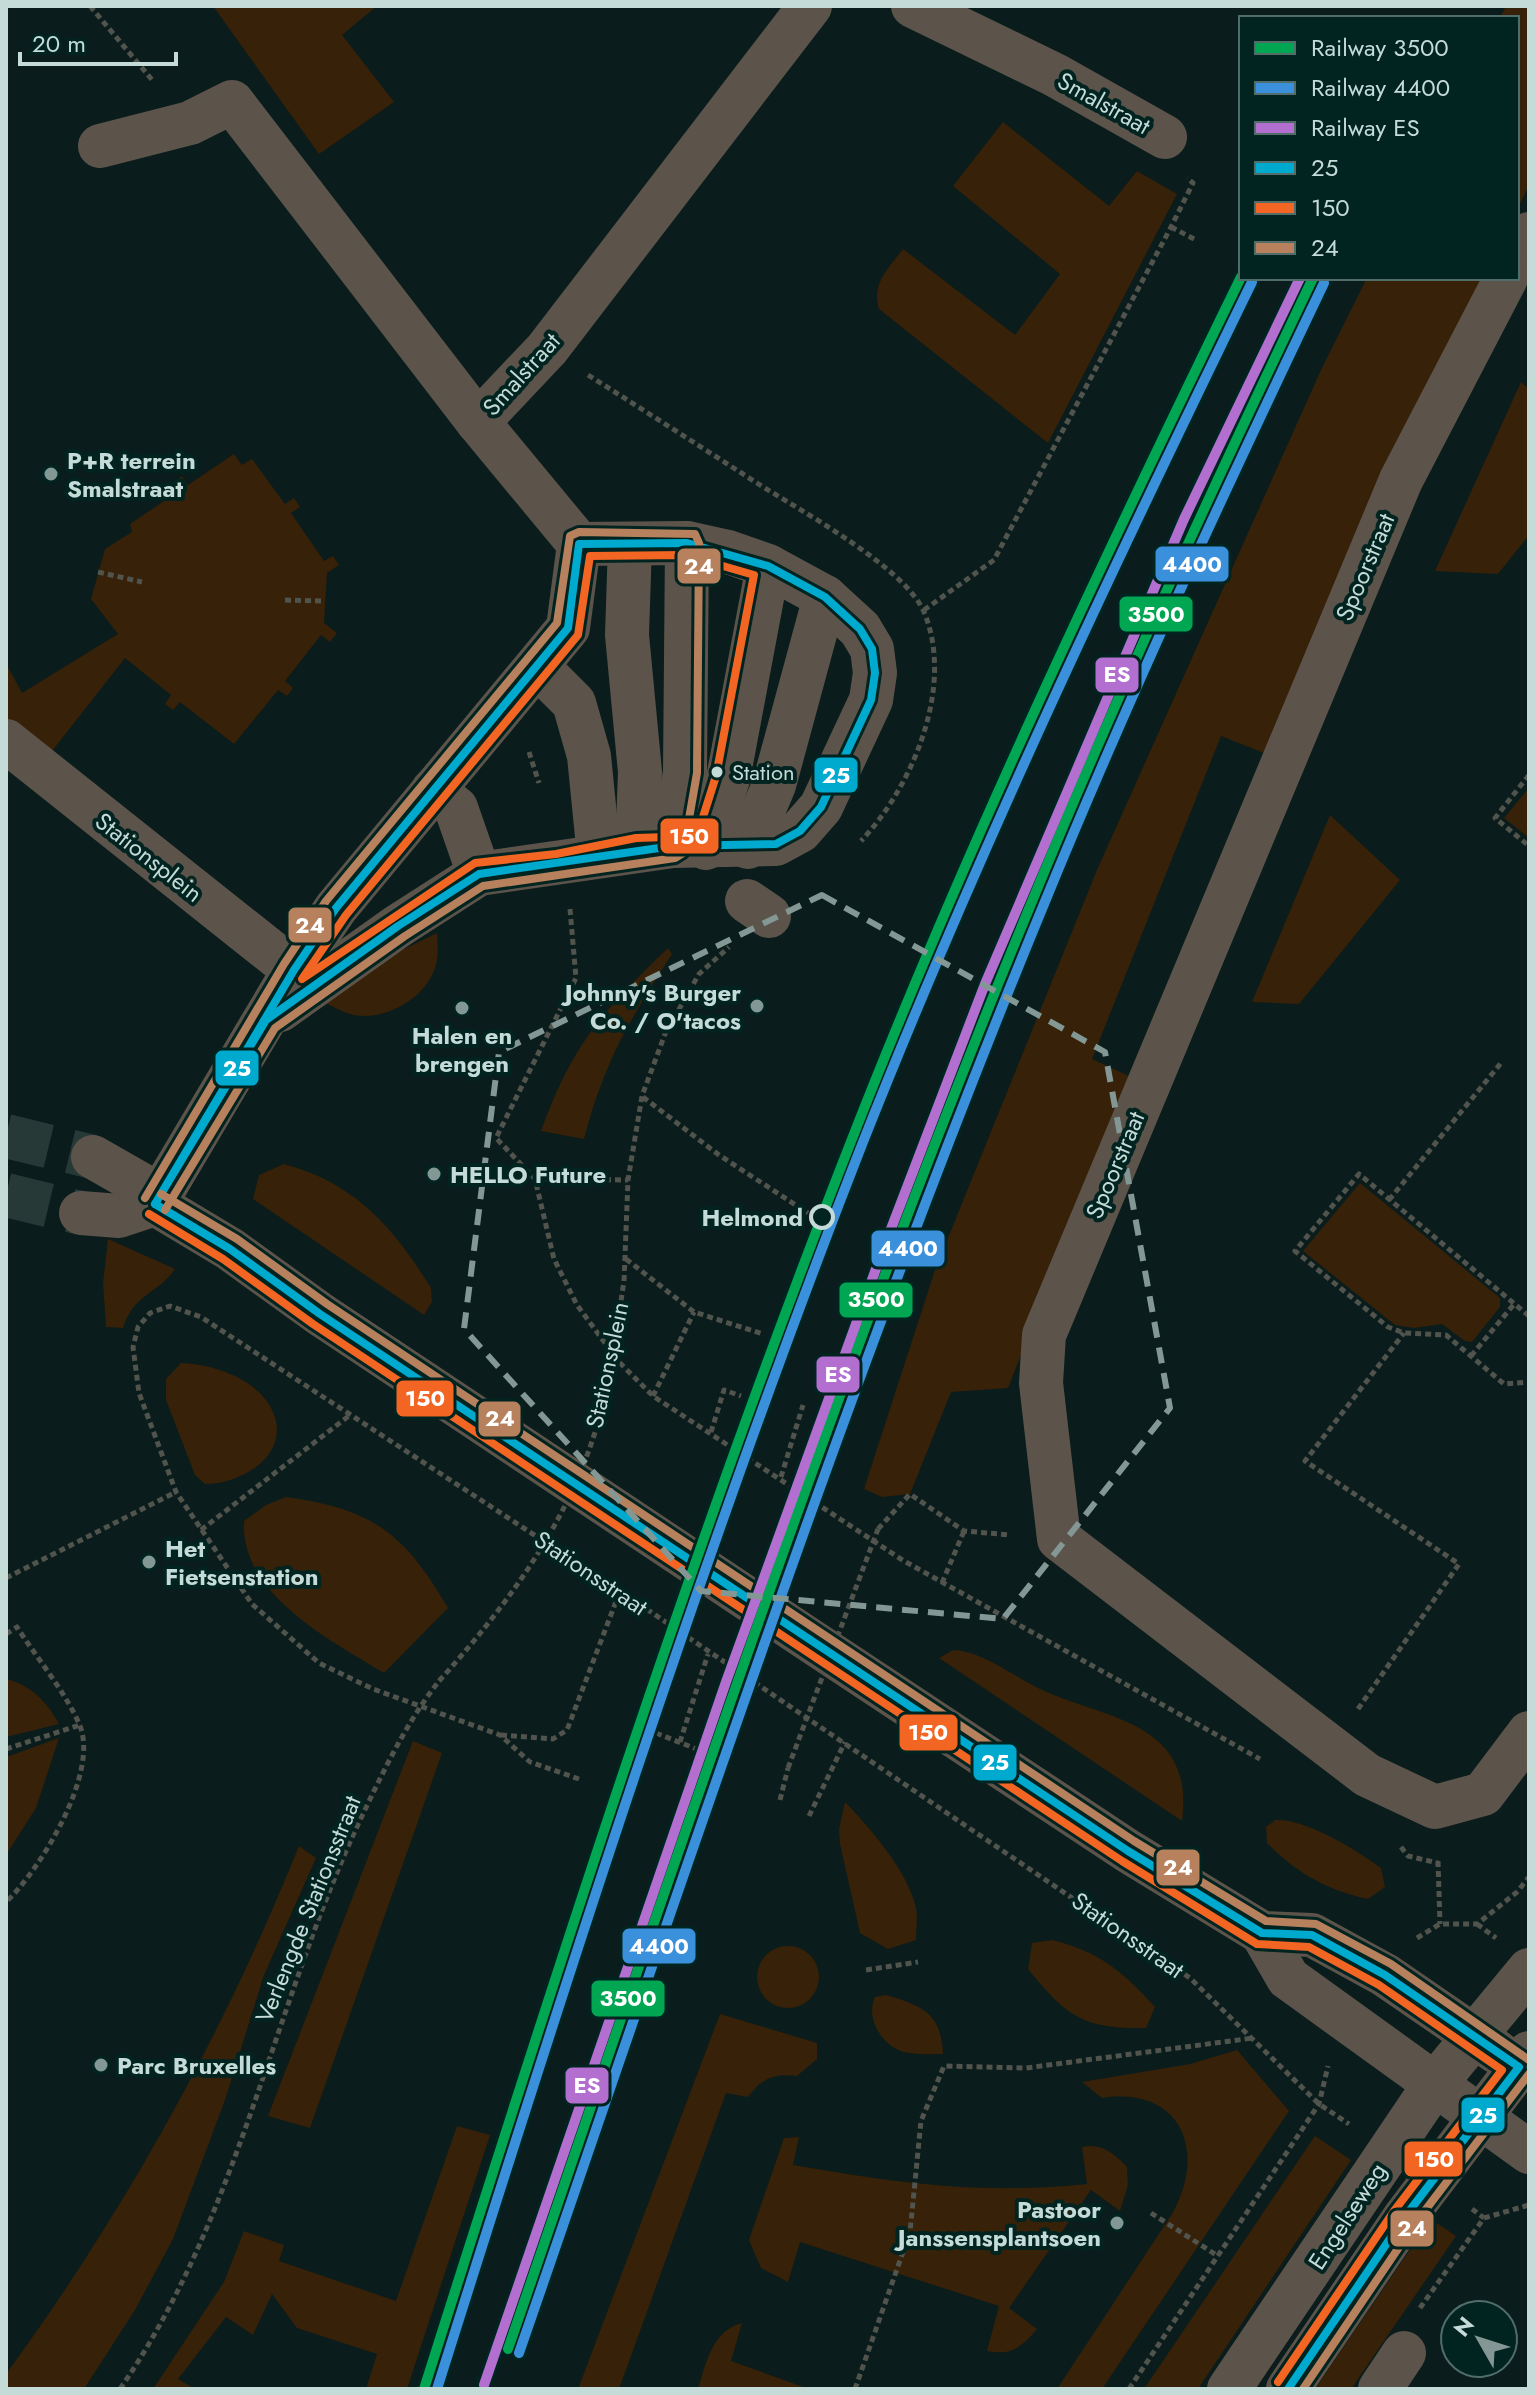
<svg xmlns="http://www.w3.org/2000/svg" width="1535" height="2395" font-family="Jost,sans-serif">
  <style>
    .green { fill: #372108 }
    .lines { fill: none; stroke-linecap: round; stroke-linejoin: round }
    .minor-tunnel { stroke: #263937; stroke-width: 44; stroke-dasharray: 44 22; stroke-linecap: butt }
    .path { stroke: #51534d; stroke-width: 5; stroke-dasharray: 6 4; stroke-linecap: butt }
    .minor { stroke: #5c544b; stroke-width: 44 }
    .path-bridge { stroke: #51534d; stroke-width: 5; stroke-dasharray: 6 4; stroke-linecap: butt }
    .bus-1-casing { stroke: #022421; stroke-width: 14 }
    .bus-2-casing { stroke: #022421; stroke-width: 14 }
    .bus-3-casing { stroke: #022421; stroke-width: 14 }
    .bus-1 { stroke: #00a9ce; stroke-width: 8 }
    .bus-2 { stroke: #f26522; stroke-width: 8 }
    .bus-3 { stroke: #b6815c; stroke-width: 8 }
    .rail-1-casing { stroke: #022421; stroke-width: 16 }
    .rail-2-casing { stroke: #022421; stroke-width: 16 }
    .rail-3-casing { stroke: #022421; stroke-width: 16 }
    .rail-1 { stroke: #00a651; stroke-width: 10 }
    .rail-2 { stroke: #3a90db; stroke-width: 10 }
    .rail-3 { stroke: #b36fd0; stroke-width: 10 }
    .marked { fill: none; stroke: #839895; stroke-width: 6; stroke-dasharray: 16 10; stroke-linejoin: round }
    .poi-dot { fill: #839895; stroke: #022421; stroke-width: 3 }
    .bus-dot { fill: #c4dbd7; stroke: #022421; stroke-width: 3 }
    .stop-dot { fill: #022421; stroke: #c4dbd7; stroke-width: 4 }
    .labels { text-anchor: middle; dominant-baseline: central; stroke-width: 8; stroke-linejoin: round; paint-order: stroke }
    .bus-label { font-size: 22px; fill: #c4dbd7; stroke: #022421; text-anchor: start }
    .street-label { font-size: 24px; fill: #c4dbd7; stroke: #022421 }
    .poi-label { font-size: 24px; font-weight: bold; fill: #c4dbd7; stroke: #022421; text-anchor: start }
    .stop-label { font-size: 24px; font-weight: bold; fill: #c4dbd7; stroke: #022421; text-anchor: end }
    .line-badge { stroke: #022421; stroke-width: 3 }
    .badge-label { font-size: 22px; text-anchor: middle; font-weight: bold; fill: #fff }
  </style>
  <rect width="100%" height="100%" fill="#0a1c1b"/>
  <g class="green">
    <path d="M213 6H377L342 35 394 102 319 154Z"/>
    <path d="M1506 6H1529V185L1517 210V18H1500Z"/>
    <path d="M1003 122 1109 206 1137 171 1177 194 1048 443 879 309C871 284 888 269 903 249L1015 335 1060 274 953 186Z"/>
    <path d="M1367 278H1484L1269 755 1221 736 1092 1059 1131 1077 1008 1388 951 1392 910 1494 882 1497 864 1489 935 1270 1097 870 1321 370Z"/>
    <path d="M1521 382 1529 389V535L1498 574 1435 571Z"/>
    <path d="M234 454 242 465 252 459 285 504 294 498 300 507 291 513 324 561 333 556 339 565 327 573 324 623 337 633 330 642 321 635 285 681 293 688 287 696 278 690 234 744 180 702 173 710 165 704 171 695 125 658 45 760 6 727V663L22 693 118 634 91 599 105 549 132 532 130 524 179 491 173 482 182 476 188 485Z"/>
    <path d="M1529 788V838L1504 818Z"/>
    <path d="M1330 815 1400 880 1299 1004 1252 1002Z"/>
    <path d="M437 933C438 947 439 962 432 975 420 1001 382 1021 354 1015 344 1013 334 1007 325 1003L396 953Z"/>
    <path d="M668 948 672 954C629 1021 605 1060 584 1139L541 1131C573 1043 602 1012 668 948Z"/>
    <path d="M284 1164C355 1183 393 1227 431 1288L432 1302 424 1315 253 1199 259 1175Z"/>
    <path d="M1360 1183 1500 1298V1307L1472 1342 1465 1341 1442 1324 1414 1328 1395 1325 1303 1251Z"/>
    <path d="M108 1239 175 1269C157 1295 134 1293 123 1328L106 1327 103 1283Z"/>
    <path d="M181 1363C210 1364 250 1376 268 1403 298 1449 246 1484 205 1484L195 1475 166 1400V1379Z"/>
    <path d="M286 1497C373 1509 404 1533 448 1608L384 1673C330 1640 240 1594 244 1521L266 1505Z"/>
    <path d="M953 1650C983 1651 1014 1677 1042 1690 1109 1720 1195 1722 1182 1821L939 1658Z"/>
    <path d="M6 1679C31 1685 47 1702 59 1724L6 1737Z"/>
    <path d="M59 1738 36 1808 6 1855V1757Z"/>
    <path d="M413 1741 442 1753 310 2128 268 2116Z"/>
    <path d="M845 1802C870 1828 908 1871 916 1908 918 1917 916 1930 916 1940L888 1949 860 1933 840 1844 839 1829Z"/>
    <path d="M1275 1820C1305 1818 1357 1850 1381 1868L1385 1887 1368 1899C1328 1891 1295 1872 1267 1843L1266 1827Z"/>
    <path d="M299 1846 316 1858 264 1975 225 2100 173 2239 135 2310 84 2389H6V2374C126 2210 223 2034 299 1846Z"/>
    <path d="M1052 1940C1100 1952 1122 1971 1155 2007L1146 2028C1083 2029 1067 2017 1028 1969L1032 1943Z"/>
    <circle cx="788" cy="1977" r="31"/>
    <path d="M886 1995C923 2006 941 2013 943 2054 931 2054 916 2055 904 2052 882 2046 865 2018 875 1997Z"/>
    <path d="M720 2014 817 2043V2059L797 2076C774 2073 762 2078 748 2097L726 2093 619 2389H578Z"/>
    <path d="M1237 2050 1289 2111 1102 2389H1057L1172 2214C1208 2150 1180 2086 1102 2098L1082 2082 1190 2064Z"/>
    <path d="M457 2126 490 2135 407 2389H366L377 2354 297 2328 272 2294 253 2335 226 2317 178 2379 195 2389H153L224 2282 244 2231 284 2245 279 2261 396 2301Z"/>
    <path d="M1315 2136 1351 2160 1198 2389H1144Z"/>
    <path d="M799 2137 793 2165C898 2183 979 2195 1087 2184L1082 2147C1102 2143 1113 2153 1127 2167L1128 2185 1120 2211 1091 2190 1009 2308 1037 2329C1022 2347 1011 2356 987 2351L999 2306 800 2242 788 2282 761 2268 749 2240 784 2138Z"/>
    <path d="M1431 2219 1456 2236 1351 2389H1315Z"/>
    <path d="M742 2323 731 2361 809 2389H698C706 2363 712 2331 742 2323Z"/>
  </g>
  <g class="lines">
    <g class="minor-tunnel">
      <path d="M6 1136 93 1157"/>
      <path d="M6 1195 81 1213"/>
    </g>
    <g class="path">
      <path d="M90 6 153 81"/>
      <path d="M1171 227 1196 240"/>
      <path d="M588 375C645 411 701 447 757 483 799 510 905 567 924 612 955 686 913 786 861 841"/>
      <path d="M98 572 142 582"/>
      <path d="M285 600 325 601"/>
      <path d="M924 610 994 560 1171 227 1193 183 1187 178"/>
      <path d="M529 752 539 783"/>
      <path d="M1529 775 1495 818 1529 846"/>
      <path d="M570 909 576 978 496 1138 535 1179 554 1259 577 1305 619 1362 653 1396 904 1561 1260 1759"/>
      <path d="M643 1097 719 1155 808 1213"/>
      <path d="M535 1179 628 1180"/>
      <path d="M1389 1200 1501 1063"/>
      <path d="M626 1259 694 1312 763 1334"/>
      <path d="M624 1281 628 1180 642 1096 665 1034 699 974 729 947"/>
      <path d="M1529 1316 1359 1174 1295 1251 1388 1327 1404 1333 1446 1335 1504 1384 1529 1382"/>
      <path d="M1471 1356 1515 1303"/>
      <path d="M653 1396 694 1312"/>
      <path d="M711 1432 724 1390 741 1396"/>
      <path d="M781 1477 803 1405"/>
      <path d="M878 1529 910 1494 964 1531 1011 1535"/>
      <path d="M201 1530 350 1415"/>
      <path d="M6 1578 176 1492"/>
      <path d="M942 1583 964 1531"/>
      <path d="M6 1634 17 1627C36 1657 67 1694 80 1726 99 1774 40 1870 6 1902"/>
      <path d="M1358 1709 1459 1564 1305 1461 1404 1333"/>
      <path d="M656 1733 704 1752"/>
      <path d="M501 1735 553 1739 567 1730 620 1591"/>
      <path d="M680 1742 708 1654"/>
      <path d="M6 1749 80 1725"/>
      <path d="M579 1779 530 1762 500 1735 373 1689 319 1663 252 1604 176 1492 139 1393 133 1347 138 1327 150 1313 170 1306 201 1317 620 1591 1190 1978 1319 2104 1349 2124"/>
      <path d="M780 1800 788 1768"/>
      <path d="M809 1816 845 1742"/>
      <path d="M1401 1847 1408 1856 1438 1863"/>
      <path d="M1438 1861 1440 1924"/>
      <path d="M1477 1924 1496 1938"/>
      <path d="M1417 1938 1440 1924H1477L1517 1892 1529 1877"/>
      <path d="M866 1970 918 1962"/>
      <path d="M1472 2209 1484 2218"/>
      <path d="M1151 2213 1218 2256"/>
      <path d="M1484 2218 1529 2205"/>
      <path d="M1420 2308 1484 2218"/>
      <path d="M120 2389C239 2217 273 2005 361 1818 384 1770 406 1723 439 1681"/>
      <path d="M855 2389 910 2232 921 2121 944 2066 1026 2068 1253 2038"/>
      <path d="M1129 2389 1319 2104 1328 2066"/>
    </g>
    <g class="minor">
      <path d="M913 6 1055 75 1165 137"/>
      <path d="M100 146 190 123 232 102 478 422 579 544 568 628 336 908 294 970 155 1204"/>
      <path d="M1517 257 1529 234"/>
      <path d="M1506 278 1401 480 1044 1335 1041 1383 1059 1539 1367 1775 1435 1807 1483 1794 1529 1733"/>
      <path d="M478 422 547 349 810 6"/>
      <path d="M630 544 627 635 640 772 637 850"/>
      <path d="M537 666 574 703 589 756 599 856"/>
      <path d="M6 741 294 970"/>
      <path d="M433 790 456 808 479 874"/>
      <path d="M673 846 685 772 687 543"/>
      <path d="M748 847 774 785 825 597"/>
      <path d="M706 848 728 779 768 566"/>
      <path d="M747 901 769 916"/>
      <path d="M280 1010 398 926 479 874 673 846 776 844 800 831 821 807 871 700 875 673 872 649 860 629 825 597 768 566 728 552 687 543 579 544"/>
      <path d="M93 1157 142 1185 155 1204 230 1249 320 1314 808 1639 1128 1851 1262 1933 1288 1978 1529 2152"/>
      <path d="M81 1213 119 1216 155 1204"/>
      <path d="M1262 1933 1312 1935 1385 1975 1497 2052"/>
      <path d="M1229 2389 1434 2085 1529 1970"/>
      <path d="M1288 2389 1404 2218 1529 2053"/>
      <path d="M1380 2389 1404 2353"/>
    </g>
    <g class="path-bridge">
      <path d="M439 1681C514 1598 580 1507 605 1395 614 1358 618 1319 624 1281"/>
      <path d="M788 1768 878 1529"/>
    </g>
    <g class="bus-1-casing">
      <g id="bus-1">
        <path d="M687 543 768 566 825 597 860 629 872 649 875 673 871 700 821 807 800 831 776 844 673 846 479 874 398 926 266 1020 155 1204 294 970 336 908 568 628 579 544Z"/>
        <path d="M155 1204 230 1249 320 1314 1128 1851 1262 1933 1312 1935 1385 1975 1519 2067 1404 2218 1288 2389"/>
      </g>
    </g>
    <g class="bus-2-casing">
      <g id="bus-2">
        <path d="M685 555 754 575 716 776 697 836 636 838 556 854 475 863 302 979 346 915 578 635 590 556Z"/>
        <path d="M149 1214 223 1259 313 1324 1122 1861 1257 1944 1309 1947 1379 1985 1502 2070 1394 2211 1278 2382"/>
      </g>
    </g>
    <g class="bus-3-casing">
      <g id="bus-3">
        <path d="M161 1194 237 1239 327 1304 1134 1841 1266 1921 1316 1924 1391 1964 1529 2060"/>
        <path d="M145 1198 284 964 326 901 557 623 570 536 579 532 695 534 699 543 697 773 683 853 675 858 483 886 405 936 275 1028 165 1210"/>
        <path d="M1303 2389 1414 2225 1529 2074"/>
      </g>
    </g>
    <use href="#bus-1" class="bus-1"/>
    <use href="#bus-2" class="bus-2"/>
    <use href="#bus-3" class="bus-3"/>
    <g class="rail-1-casing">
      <g id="rail-1">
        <path d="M508 2349C675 1863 836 1374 1033 899 1119 689 1215 483 1313 278"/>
        <path d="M424 2389C557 1969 691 1549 852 1139 967 845 1103 560 1241 277"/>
      </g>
    </g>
    <g class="rail-2-casing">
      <g id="rail-2">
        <path d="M519 2353C687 1868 848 1379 1044 904 1130 694 1226 488 1324 283"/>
        <path d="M437 2389C569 1970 703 1551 863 1142 979 849 1114 565 1252 282"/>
      </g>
    </g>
    <g class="rail-3-casing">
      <path id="rail-3" d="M484 2385 726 1682 881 1255 985 984 1184 519 1300 278"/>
    </g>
    <use href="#rail-1" class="rail-1"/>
    <use href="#rail-2" class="rail-2"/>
    <use href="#rail-3" class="rail-3"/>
  </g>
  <path class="marked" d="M822 895 1105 1052 1170 1408 1003 1619 701 1591 464 1329 499 1052Z"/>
  <g class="poi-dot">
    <circle cx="51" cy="474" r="8"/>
    <circle cx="757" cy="1006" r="8"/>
    <circle cx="462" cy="1008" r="8"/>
    <circle cx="434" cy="1174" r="8"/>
    <circle cx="149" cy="1562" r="8"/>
    <circle cx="101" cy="2065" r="8"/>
    <circle cx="1117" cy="2223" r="8"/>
  </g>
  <circle class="bus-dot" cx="717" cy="772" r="7"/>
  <circle class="stop-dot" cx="822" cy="1217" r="11"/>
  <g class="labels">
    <g class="bus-label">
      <text x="732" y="772">Station</text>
    </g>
    <g class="street-label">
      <text transform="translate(1104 103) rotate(29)">Smalstraat</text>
      <text transform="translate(521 374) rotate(-48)">Smalstraat</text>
      <text transform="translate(1365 567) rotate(-67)">Spoorstraat</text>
      <text transform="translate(149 857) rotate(38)">Stationsplein</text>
      <text transform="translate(1115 1165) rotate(-67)">Spoorstraat</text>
      <text transform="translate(607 1365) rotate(-78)">Stationsplein</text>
      <text transform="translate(591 1573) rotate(34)">Stationsstraat</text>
      <text transform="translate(308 1909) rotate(-68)">Verlengde Stationsstraat</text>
      <text transform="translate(1128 1935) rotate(35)">Stationsstraat</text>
      <text transform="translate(1347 2216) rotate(-57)">Engelseweg</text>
    </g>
    <g class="poi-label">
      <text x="67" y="460">P+R terrein<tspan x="67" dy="28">Smalstraat</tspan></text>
      <text x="741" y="992" text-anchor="end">Johnny's Burger<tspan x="741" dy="28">Co. / O'tacos</tspan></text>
      <text x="462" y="1035" text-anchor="middle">Halen en<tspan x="462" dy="28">brengen</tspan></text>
      <text x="450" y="1174">HELLO Future</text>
      <text x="165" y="1548">Het<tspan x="165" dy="28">Fietsenstation</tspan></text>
      <text x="117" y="2065">Parc Bruxelles</text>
      <text x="1101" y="2209" text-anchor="end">Pastoor<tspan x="1101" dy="28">Janssensplantsoen</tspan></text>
    </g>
    <g class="stop-label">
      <text x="803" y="1217">Helmond</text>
    </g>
  </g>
  <g class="line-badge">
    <rect x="1154" y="545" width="76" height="38" rx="8" fill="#3a90db"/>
    <rect x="676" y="547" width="46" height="38" rx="8" fill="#b6815c"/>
    <rect x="1118" y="595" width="76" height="38" rx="8" fill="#00a651"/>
    <rect x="1094" y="656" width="46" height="38" rx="8" fill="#b36fd0"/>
    <rect x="813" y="756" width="46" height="38" rx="8" fill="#00a9ce"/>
    <rect x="659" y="817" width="61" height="38" rx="8" fill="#f26522"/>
    <rect x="287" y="906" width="46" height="38" rx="8" fill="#b6815c"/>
    <rect x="214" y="1049" width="46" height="38" rx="8" fill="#00a9ce"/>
    <rect x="870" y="1229" width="76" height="39" rx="8" fill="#3a90db"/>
    <rect x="838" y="1281" width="76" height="38" rx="8" fill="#00a651"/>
    <rect x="815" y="1355" width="46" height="39" rx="8" fill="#b36fd0"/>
    <rect x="395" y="1379" width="60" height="39" rx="8" fill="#f26522"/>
    <rect x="477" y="1400" width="45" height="38" rx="8" fill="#b6815c"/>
    <rect x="898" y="1713" width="61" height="39" rx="8" fill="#f26522"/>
    <rect x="972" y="1743" width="46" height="39" rx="8" fill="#00a9ce"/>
    <rect x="1155" y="1848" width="46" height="39" rx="8" fill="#b6815c"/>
    <rect x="621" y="1927" width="76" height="38" rx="8" fill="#3a90db"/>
    <rect x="590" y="1979" width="76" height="39" rx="8" fill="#00a651"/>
    <rect x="564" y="2066" width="46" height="39" rx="8" fill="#b36fd0"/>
    <rect x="1460" y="2096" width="46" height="38" rx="8" fill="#00a9ce"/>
    <rect x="1403" y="2140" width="61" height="38" rx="8" fill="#f26522"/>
    <rect x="1389" y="2209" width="46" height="39" rx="8" fill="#b6815c"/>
  </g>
  <g class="badge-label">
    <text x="1192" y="572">4400</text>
    <text x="699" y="574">24</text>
    <text x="1156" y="622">3500</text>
    <text x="1117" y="682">ES</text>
    <text x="836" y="783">25</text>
    <text x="689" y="844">150</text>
    <text x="310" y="933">24</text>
    <text x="237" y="1076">25</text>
    <text x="908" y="1256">4400</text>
    <text x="876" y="1307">3500</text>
    <text x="838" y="1382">ES</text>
    <text x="425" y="1406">150</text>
    <text x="500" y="1426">24</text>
    <text x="928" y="1740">150</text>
    <text x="995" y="1770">25</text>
    <text x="1178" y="1875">24</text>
    <text x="659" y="1954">4400</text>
    <text x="628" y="2006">3500</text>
    <text x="587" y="2093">ES</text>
    <text x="1483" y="2123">25</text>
    <text x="1434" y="2167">150</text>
    <text x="1412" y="2236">24</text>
  </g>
  <rect width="1535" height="2395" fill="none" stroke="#c4dbd7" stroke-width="16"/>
  <rect x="1239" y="16" width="280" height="264" fill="#022421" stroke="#506d6a" stroke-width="2"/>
  <rect x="1255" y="42" width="40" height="12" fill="#00a651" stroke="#506d6a" stroke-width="2"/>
  <text x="1311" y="56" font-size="24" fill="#c4dbd7">Railway 3500</text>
  <rect x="1255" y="82" width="40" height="12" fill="#3a90db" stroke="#506d6a" stroke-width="2"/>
  <text x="1311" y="96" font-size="24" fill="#c4dbd7">Railway 4400</text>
  <rect x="1255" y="122" width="40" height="12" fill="#b36fd0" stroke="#506d6a" stroke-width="2"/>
  <text x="1311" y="136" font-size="24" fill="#c4dbd7">Railway ES</text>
  <rect x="1255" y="162" width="40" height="12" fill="#00a9ce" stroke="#506d6a" stroke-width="2"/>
  <text x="1311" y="176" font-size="24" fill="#c4dbd7">25</text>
  <rect x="1255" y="202" width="40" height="12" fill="#f26522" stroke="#506d6a" stroke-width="2"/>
  <text x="1311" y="216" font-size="24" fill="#c4dbd7">150</text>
  <rect x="1255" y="242" width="40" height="12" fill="#b6815c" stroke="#506d6a" stroke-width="2"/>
  <text x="1311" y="256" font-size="24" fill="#c4dbd7">24</text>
  <g transform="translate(1479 2339) rotate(309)"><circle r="38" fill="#022421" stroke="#506d6a" stroke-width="2"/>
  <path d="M0-6L14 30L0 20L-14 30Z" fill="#839895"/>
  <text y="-12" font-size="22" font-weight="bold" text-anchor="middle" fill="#c4dbd7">N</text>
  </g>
  <path d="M20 52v12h156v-12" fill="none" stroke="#c4dbd7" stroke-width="4"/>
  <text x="32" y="52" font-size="24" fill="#c4dbd7" stroke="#022421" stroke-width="6" paint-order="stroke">20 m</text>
</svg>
